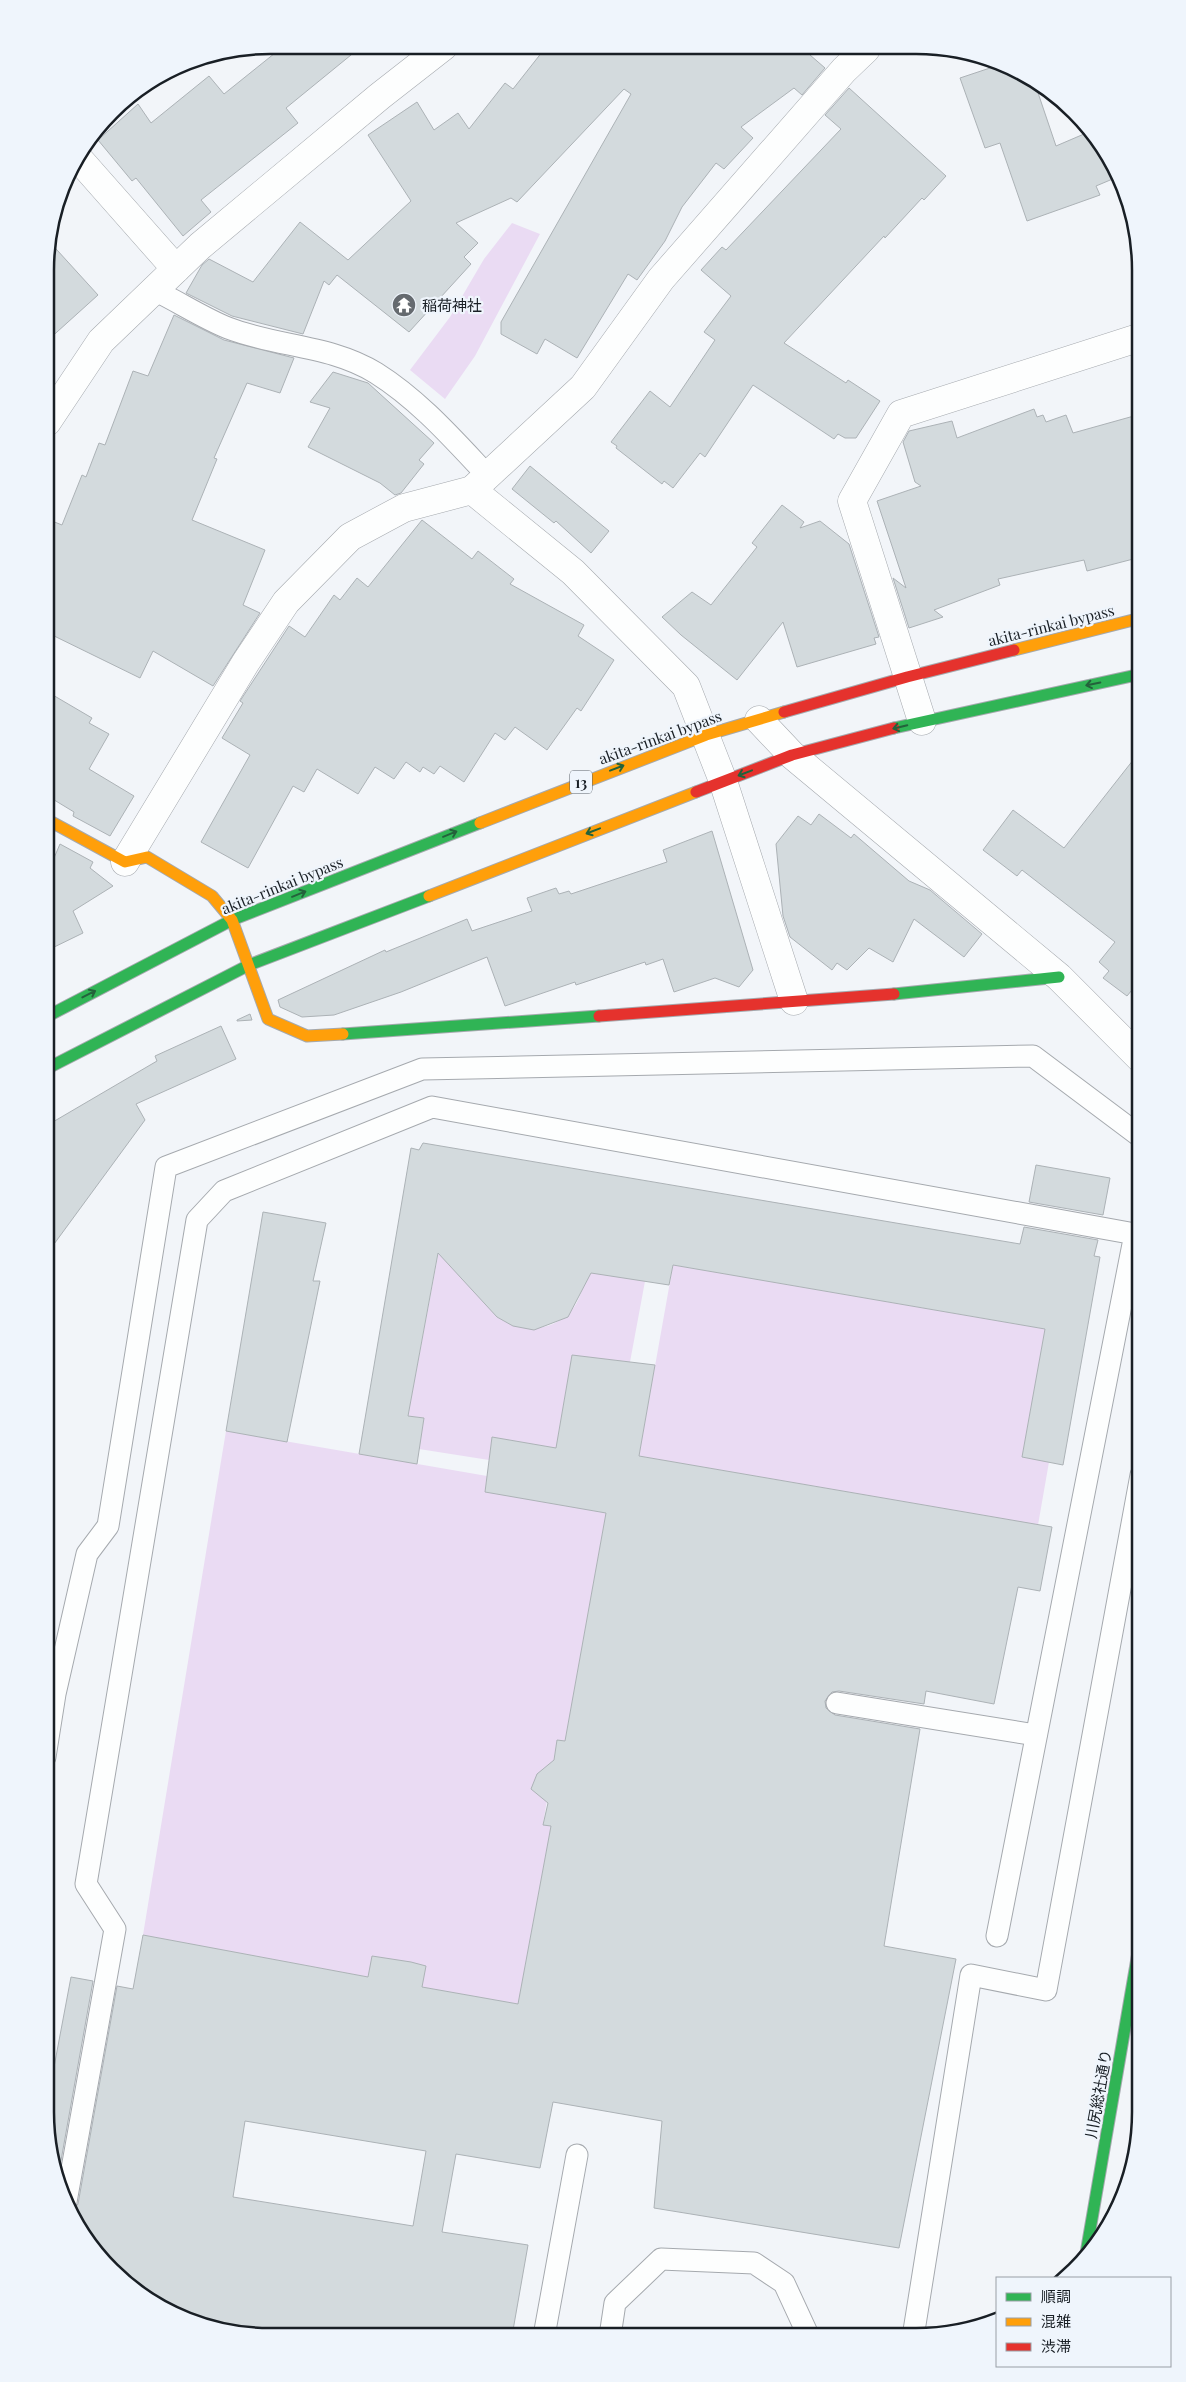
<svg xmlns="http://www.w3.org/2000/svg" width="1186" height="2382" font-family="'Playfair Display','Noto Sans JP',serif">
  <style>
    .green { fill: #eadbf3 }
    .building { fill: #d3dadd; stroke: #acb2b6; fill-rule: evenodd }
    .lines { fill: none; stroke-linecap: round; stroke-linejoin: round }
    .lane-casing { stroke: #a5a9ae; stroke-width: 23 }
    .street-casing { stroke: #a5a9ae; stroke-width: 29 }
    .fast-casing { stroke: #a5a9ae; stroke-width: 13 }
    .slow-casing { stroke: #a5a9ae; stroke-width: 13 }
    .jam-casing { stroke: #a5a9ae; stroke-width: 13 }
    .lane { stroke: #fdfefe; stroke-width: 21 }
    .street { stroke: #fdfefe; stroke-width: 28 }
    .fast { stroke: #30b455; stroke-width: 11 }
    .slow { stroke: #ff9f0a; stroke-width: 11 }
    .jam { stroke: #e5322d; stroke-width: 11 }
    .oneway { stroke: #23623b }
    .labels { text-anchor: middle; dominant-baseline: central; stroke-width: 4.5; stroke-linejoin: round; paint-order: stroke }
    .shield { fill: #eff5fc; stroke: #595f66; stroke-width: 1 }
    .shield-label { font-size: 14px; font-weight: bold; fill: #191f25 }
    .poi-label { font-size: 15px; fill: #191f25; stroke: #eff5fc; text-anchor: start }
    .street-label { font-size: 15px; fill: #191f25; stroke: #eff5fc }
    .rim { fill: none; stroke: #191f25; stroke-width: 2.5 }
  </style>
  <rect width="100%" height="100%" fill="#f2f5f9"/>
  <g class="green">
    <path d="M512 223 540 234 475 356 445 399 410 370 450 317 484 259Z"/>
    <path d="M446 1213 497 1317C522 1331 549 1334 571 1311 580 1301 584 1284 587 1272L651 1249 630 1362 572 1356 558 1435 615 1443 611 1458 492 1437 489 1460 419 1449 424 1418 408 1416Z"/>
    <path d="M673 1265 1045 1329 1022 1457 1049 1462 1038 1525 639 1456Z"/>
    <path d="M226 1431 487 1476 485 1491 606 1513 565 1741 557 1740 543 1824 551 1826 518 2004 422 1987 426 1966 373 1956 368 1977 143 1935Z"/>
  </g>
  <g class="building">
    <path d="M285 45 362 46 286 108 298 123 201 200 211 212 183 236 136 178 132 181 98 140 138 104 151 123 209 76 224 94Z"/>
    <path d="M546 47 802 48 825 68 802 95 794 88 741 127 753 138 724 169 716 163 682 207 665 241 637 280 628 274 577 358 545 339 537 354 501 334V322L631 94 624 89 517 202 511 198 456 223 478 243 464 257 471 264 409 332 337 275 329 285 324 281 303 334 232 316 186 293 202 265 209 259 253 282 300 222 348 260 411 201 368 135 417 102 434 130 458 113 469 129 505 83 513 89Z"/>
    <path d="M1002 64 1016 68 1034 81 1056 146 1091 131 1098 139 1115 178 1096 186 1100 195 1027 221 1000 143 985 148 960 78Z"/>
    <path d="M849 88 946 176 924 200 922 198 885 238 884 236 784 343 846 383 848 380 880 401 856 438H845L838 434 834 439 753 385 705 457 700 453 673 488 664 481 662 484 616 448 617 446 611 442 650 391 670 407 715 340 704 332 731 296 701 270 722 247 726 250 841 129 825 115Z"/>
    <path d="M47 239 98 295 47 341Z"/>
    <path d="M174 315 224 340 294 358 280 393 247 383 214 458 217 459 192 520 265 550 243 605 260 613 213 686 153 651 140 678 46 632 47 519 62 525 82 475 86 477 99 443 105 445 133 371 148 376Z"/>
    <path d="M333 372 368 383 434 443 419 460 424 464 401 493 395 495 380 483 308 447 330 408 310 402Z"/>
    <path d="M1034 409 1037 417 1043 415 1046 422 1066 415 1073 433 1141 414V557L1087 571 1084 560 998 579 1000 585 934 610 943 617 909 628 893 578 906 588 877 501 921 486 915 482 903 442 909 431 952 421 957 438Z"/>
    <path d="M530 466 609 531 591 553 556 521 554 523 512 489Z"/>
    <path d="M782 505 804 522 800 528 820 521 849 544 879 637 874 638 876 644 797 667 783 622 737 680 681 635 662 617 692 592 711 605 757 547 752 543Z"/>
    <path d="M422 520 472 559 478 551 514 579 510 584 584 625 578 636 614 660 581 711 577 708 547 750 515 727 505 740 495 733 464 782 440 766 434 774 423 767 420 772 406 762 394 779 375 767 358 794 317 769 304 792 293 786 248 868 201 842 250 755 222 738 243 703 240 701 289 626 305 637 334 595 340 600 357 578 368 587Z"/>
    <path d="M46 691 92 718 89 723 109 734 89 769 134 796 110 836 73 816 74 812 46 795Z"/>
    <path d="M1141 750V997L1132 990 1127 996 1103 978 1109 971 1099 962 1115 942 1022 870 1017 876 983 850 1013 810 1064 848Z"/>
    <path d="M819 814 851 838 854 834 909 881 930 890 982 934 964 957 914 919 893 962 869 948 847 970 837 963 832 970 790 937 783 916 776 844 798 816 811 825Z"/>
    <path d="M712 831 753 970 739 987 715 978 674 992 663 959 646 965 645 962 576 985 575 982 505 1006 487 957 401 992 334 1015 302 1017 280 1007 278 1000 385 950 386 952 467 919 472 931 532 911 527 898 556 888 559 894 569 891 571 894 667 862 663 850Z"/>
    <path d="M60 844 93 862 90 868 113 886 73 911 83 933 46 951V855L51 865Z"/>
    <path d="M250 1014 252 1020 237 1021V1020Z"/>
    <path d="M221 1026 236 1059 136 1104 145 1120 46 1255V1126L157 1061 155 1056Z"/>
    <path d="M423 1143 1020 1244 1024 1227 1098 1240 1094 1256 1100 1257 1063 1465 1022 1457 1045 1329 673 1265 669 1285 591 1273 568 1317 534 1330 513 1326 497 1317 438 1253 408 1416 424 1418 417 1464 359 1454 411 1148 419 1150Z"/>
    <path d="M1036 1165 1110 1178 1103 1215 1029 1202Z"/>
    <path d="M263 1212 326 1223 313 1281H320L287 1442 226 1431Z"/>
    <path d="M572 1355 655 1365 639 1456 1052 1527 1040 1591 1018 1587 994 1704 926 1691 924 1704 839 1691 832 1692 825 1701 826 1708 835 1715 920 1729 884 1946 956 1959 899 2248 654 2208 662 2121 553 2102 540 2168 456 2154 442 2232 528 2245 512 2336 240 2335 183 2320 122 2281 83 2237 71 2213 78 2204 117 1986 133 1989 143 1935 368 1977 372 1956 411 1962 426 1966 422 1987 518 2004 551 1826 543 1825 548 1803 531 1789 537 1774 554 1760 557 1740 565 1741 606 1513 485 1492 492 1437 556 1448ZM245 2121 426 2151 413 2226 233 2197Z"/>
    <path d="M71 1977 93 1981 57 2183 45 2115Z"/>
  </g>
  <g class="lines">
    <g class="lane-casing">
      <g id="lane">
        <path d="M154 290C179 302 203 318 228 328 277 347 331 345 376 373 419 400 453 439 487 475"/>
        <path d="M837 1703 1036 1735"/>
        <path d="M45 1757 55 1694 87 1554 108 1526 166 1167 422 1069 1033 1056 1141 1137"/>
        <path d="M66 2202 115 1929 86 1884 197 1220 224 1191 432 1107 1135 1234 997 1936"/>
        <path d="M544 2336 577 2155"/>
        <path d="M610 2336 615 2303 661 2259 754 2263 784 2283 809 2337"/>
        <path d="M913 2337 971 1975 1046 1990 1141 1475"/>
      </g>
    </g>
    <g class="street-casing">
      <g id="street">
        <path d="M78 158 176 269"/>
        <path d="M47 422 101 341 200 246 380 96 444 46"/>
        <path d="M472 490 573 572 686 686 723 781 794 1001"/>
        <path d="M759 720 792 755 1059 977 1141 1059"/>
        <path d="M922 721 852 501 901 414 1141 337"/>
        <path d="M125 862 246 662 286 602 350 537 404 508 472 490 583 387 661 279 844 70 866 49"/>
      </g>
    </g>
    <g class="fast-casing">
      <g id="fast">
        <path d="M894 728 1141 674"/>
        <path d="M894 994 1059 977"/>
        <path d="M46 1017 232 920 480 823"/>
        <path d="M343 1034 599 1016"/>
        <path d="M46 1069 249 965 429 896"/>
        <path d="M1085 2259 1141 1935"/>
      </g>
    </g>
    <g class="slow-casing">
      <g id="slow">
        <path d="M1014 650 1141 618"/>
        <path d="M46 819 125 862 147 857 212 896 232 920 268 1019 307 1036 343 1034"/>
        <path d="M480 823 706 735 784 712"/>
        <path d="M429 896 696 792"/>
      </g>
    </g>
    <g class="jam-casing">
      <g id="jam">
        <path d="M784 712 907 677 1014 650"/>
        <path d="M696 792 792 755 894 728"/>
        <path d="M599 1016 894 994"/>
      </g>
    </g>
    <use href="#lane" class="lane"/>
    <use href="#street" class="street"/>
    <use href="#fast" class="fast"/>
    <use href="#slow" class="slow"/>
    <use href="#jam" class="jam"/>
  </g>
  <defs><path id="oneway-shaft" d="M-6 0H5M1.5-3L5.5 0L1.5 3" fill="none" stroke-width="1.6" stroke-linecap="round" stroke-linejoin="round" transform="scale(1.25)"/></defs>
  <g class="oneway">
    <use href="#oneway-shaft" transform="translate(1093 684) rotate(168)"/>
    <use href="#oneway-shaft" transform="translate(900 727) rotate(166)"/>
    <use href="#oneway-shaft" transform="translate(617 768) rotate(-21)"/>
    <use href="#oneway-shaft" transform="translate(745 773) rotate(159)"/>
    <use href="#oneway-shaft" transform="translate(593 831) rotate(159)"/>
    <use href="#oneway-shaft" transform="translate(450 834) rotate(-22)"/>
    <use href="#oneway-shaft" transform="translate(299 894) rotate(-22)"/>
    <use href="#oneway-shaft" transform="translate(89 994) rotate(-27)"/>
  </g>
  <defs>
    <g id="temple-disc" transform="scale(1.25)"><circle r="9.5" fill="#656a6f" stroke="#eff5fc"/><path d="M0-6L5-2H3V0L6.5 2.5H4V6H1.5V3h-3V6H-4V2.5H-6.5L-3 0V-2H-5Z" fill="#fff"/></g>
  </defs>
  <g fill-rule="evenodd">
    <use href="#temple-disc" x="404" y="305"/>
  </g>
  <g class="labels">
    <rect class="shield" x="570" y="770.5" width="22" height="23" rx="4"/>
    <g class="shield-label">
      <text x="581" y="782">13</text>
    </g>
    <g class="poi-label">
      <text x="422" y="305">稲荷神社</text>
    </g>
    <g class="street-label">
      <text transform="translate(1051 625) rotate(-14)">akita-rinkai bypass</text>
      <text transform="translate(660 737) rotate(-20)">akita-rinkai bypass</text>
      <text transform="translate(282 885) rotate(-22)">akita-rinkai bypass</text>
      <text transform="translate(1098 2094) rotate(-80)">川尻総社通り</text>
    </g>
  </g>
  <path d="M0 0H1186V2382H0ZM270 54H916A216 216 0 0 1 1132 270V2112A216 216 0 0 1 916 2328H270A216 216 0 0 1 54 2112V270A216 216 0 0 1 270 54Z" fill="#eff5fc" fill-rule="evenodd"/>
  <path class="rim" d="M270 54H916A216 216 0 0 1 1132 270V2112A216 216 0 0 1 916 2328H270A216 216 0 0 1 54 2112V270A216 216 0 0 1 270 54Z"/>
  <rect x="996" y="2277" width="175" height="90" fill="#eff5fc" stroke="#999fa6"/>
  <rect x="1006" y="2293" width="25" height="8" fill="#30b455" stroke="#999fa6"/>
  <text x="1041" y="2302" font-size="15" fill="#191f25">順調</text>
  <rect x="1006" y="2318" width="25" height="8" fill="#ff9f0a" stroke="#999fa6"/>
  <text x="1041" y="2327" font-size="15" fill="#191f25">混雑</text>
  <rect x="1006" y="2343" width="25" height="8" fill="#e5322d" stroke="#999fa6"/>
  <text x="1041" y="2352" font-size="15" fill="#191f25">渋滞</text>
</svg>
